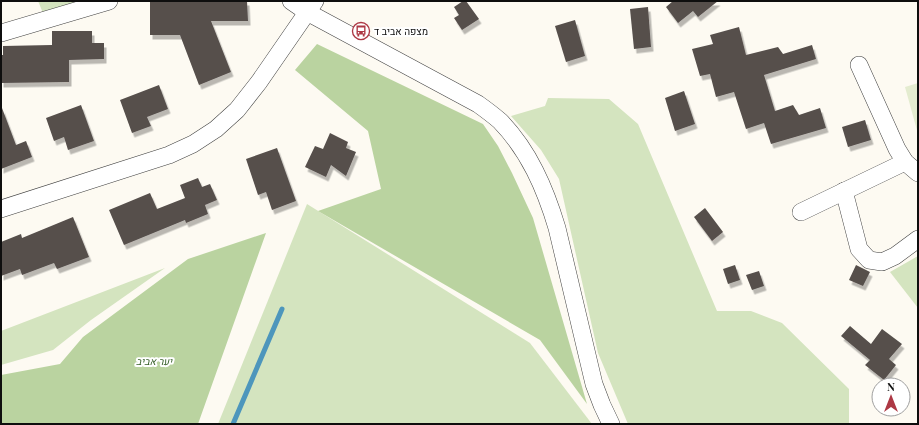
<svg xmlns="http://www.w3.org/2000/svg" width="919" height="425" font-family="'Playfair Display',Heebo,serif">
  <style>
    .green { fill: #d4e4bf }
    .forest { fill: #bad3a0 }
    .pitch { fill: #e4ecd0 }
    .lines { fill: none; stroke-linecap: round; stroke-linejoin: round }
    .stream { stroke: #4d96bc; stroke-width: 5 }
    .building { fill: #564f4c; filter: url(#shadow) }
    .street-casing { stroke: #414141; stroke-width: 18 }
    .street { stroke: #fff; stroke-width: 17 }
    .labels { text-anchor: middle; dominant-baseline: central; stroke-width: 4; stroke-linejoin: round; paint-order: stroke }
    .poi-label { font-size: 10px; fill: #0e0e0e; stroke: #fff; text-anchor: start }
    .park-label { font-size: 10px; font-style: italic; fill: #355e27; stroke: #fff }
  </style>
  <defs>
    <filter id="shadow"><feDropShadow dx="2.5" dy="4.5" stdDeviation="0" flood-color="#0004"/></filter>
  </defs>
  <rect width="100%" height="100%" fill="#fdfaf2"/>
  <g class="green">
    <path d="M38 1H79L43 13Z"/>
    <path d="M548 98 609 99 638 124 717 311H751L782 323 849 389V424H628L598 353 559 179 541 150 511 116 545 106Z"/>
    <path d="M307 204 530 343 592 424H218Z"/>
    <path d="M918 256V308L890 272Z"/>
    <path d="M165 268 91 320 53 350 1 365V331Z"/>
  </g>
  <g class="forest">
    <path d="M317 44 483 124 498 146 512 173 533 218 587 404 540 340 318 211 381 189 368 131 295 70Z"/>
    <path d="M266 233 198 424H1V375L60 364 83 337 188 259Z"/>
  </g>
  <path class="pitch" d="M918 83V134L905 87Z"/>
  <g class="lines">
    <path class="stream" d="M233 424 282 309"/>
  </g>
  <g class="building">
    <path d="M150 1H247L248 21H211L231 72 199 85 180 35H150Z"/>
    <path d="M463 1H466L479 19 462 30 454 18 459 15 454 7Z"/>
    <path d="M673 1H718L698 17 693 11 678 23 666 7Z"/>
    <path d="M648 7 651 47 634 49 630 9Z"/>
    <path d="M575 20 585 56 566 62 555 26Z"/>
    <path d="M739 27 746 55 778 47 783 54 812 45 816 59 764 75 775 111 793 105 799 115 820 108 826 128 771 144 764 123 746 129 734 92 716 97 710 74 700 76 692 49 713 44 710 35Z"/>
    <path d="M52 31H92V43H104V59L69 60V82L1 83V55H3V46L52 45Z"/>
    <path d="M159 85 168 109 147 117 151 126 132 133 120 100Z"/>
    <path d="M684 91 695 124 675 131 665 98Z"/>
    <path d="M81 105 94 141 68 150 64 137 54 141 46 118Z"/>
    <path d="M2 108 16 145 26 141 32 157 1 169Z"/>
    <path d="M865 120 871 140 848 147 842 127Z"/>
    <path d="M330 133 348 142 346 148 356 152 346 176 331 165 326 177 305 167 315 146 323 149Z"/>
    <path d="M277 148 296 201 272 210 266 192 258 195 246 159Z"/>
    <path d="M198 178 202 187 210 184 217 200 205 205 208 214 186 223 185 220 124 245 109 210 150 193 157 209 185 198 180 185Z"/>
    <path d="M705 208 723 232 712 241 694 217Z"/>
    <path d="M73 217 89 257 57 269 54 263 22 275 20 269 1 276V242L21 234 22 238Z"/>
    <path d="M735 265 740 280 728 284 723 269Z"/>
    <path d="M856 265 870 272 863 286 849 280Z"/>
    <path d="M759 271 764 286 752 290 746 275Z"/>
    <path d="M850 326 871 344 882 329 902 344 889 359 896 365 884 380 865 365 870 360 841 336Z"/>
  </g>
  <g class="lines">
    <g class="street-casing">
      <g id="street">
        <path d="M291 1 307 12 478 104C485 109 493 115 500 121 529 151 545 188 557 228L594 384 602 405 611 424"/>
        <path d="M1 33 109 1"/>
        <path d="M859 65 897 149 905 162 918 173"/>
        <path d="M844 191 859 249 869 260 882 262 895 256 918 239"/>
        <path d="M1 209 169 155 193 144 216 129 237 110 259 82 315 1"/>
        <path d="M801 212 905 162"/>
      </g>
    </g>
    <use href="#street" class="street"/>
  </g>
  <defs>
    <g id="bus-ring" transform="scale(0.9)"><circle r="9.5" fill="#fff" stroke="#ad3844" stroke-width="1.5"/><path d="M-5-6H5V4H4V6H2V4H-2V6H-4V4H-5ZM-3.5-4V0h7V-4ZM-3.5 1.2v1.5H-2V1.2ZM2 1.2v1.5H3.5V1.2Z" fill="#ad3844"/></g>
  </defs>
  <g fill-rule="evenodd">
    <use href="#bus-ring" x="361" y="31"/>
  </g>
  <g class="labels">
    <g class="poi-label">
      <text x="374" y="31">מצפה אביב ד</text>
    </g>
    <g class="park-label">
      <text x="154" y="361">יער אביב</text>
    </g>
  </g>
  <rect width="919" height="425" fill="none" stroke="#0e0e0e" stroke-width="4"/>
  <g transform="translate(891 397)"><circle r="19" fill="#ffffff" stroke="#9f9f9f"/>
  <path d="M0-3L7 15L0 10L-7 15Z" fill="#ad3844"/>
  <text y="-6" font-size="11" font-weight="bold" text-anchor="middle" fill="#0e0e0e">N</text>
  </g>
</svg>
